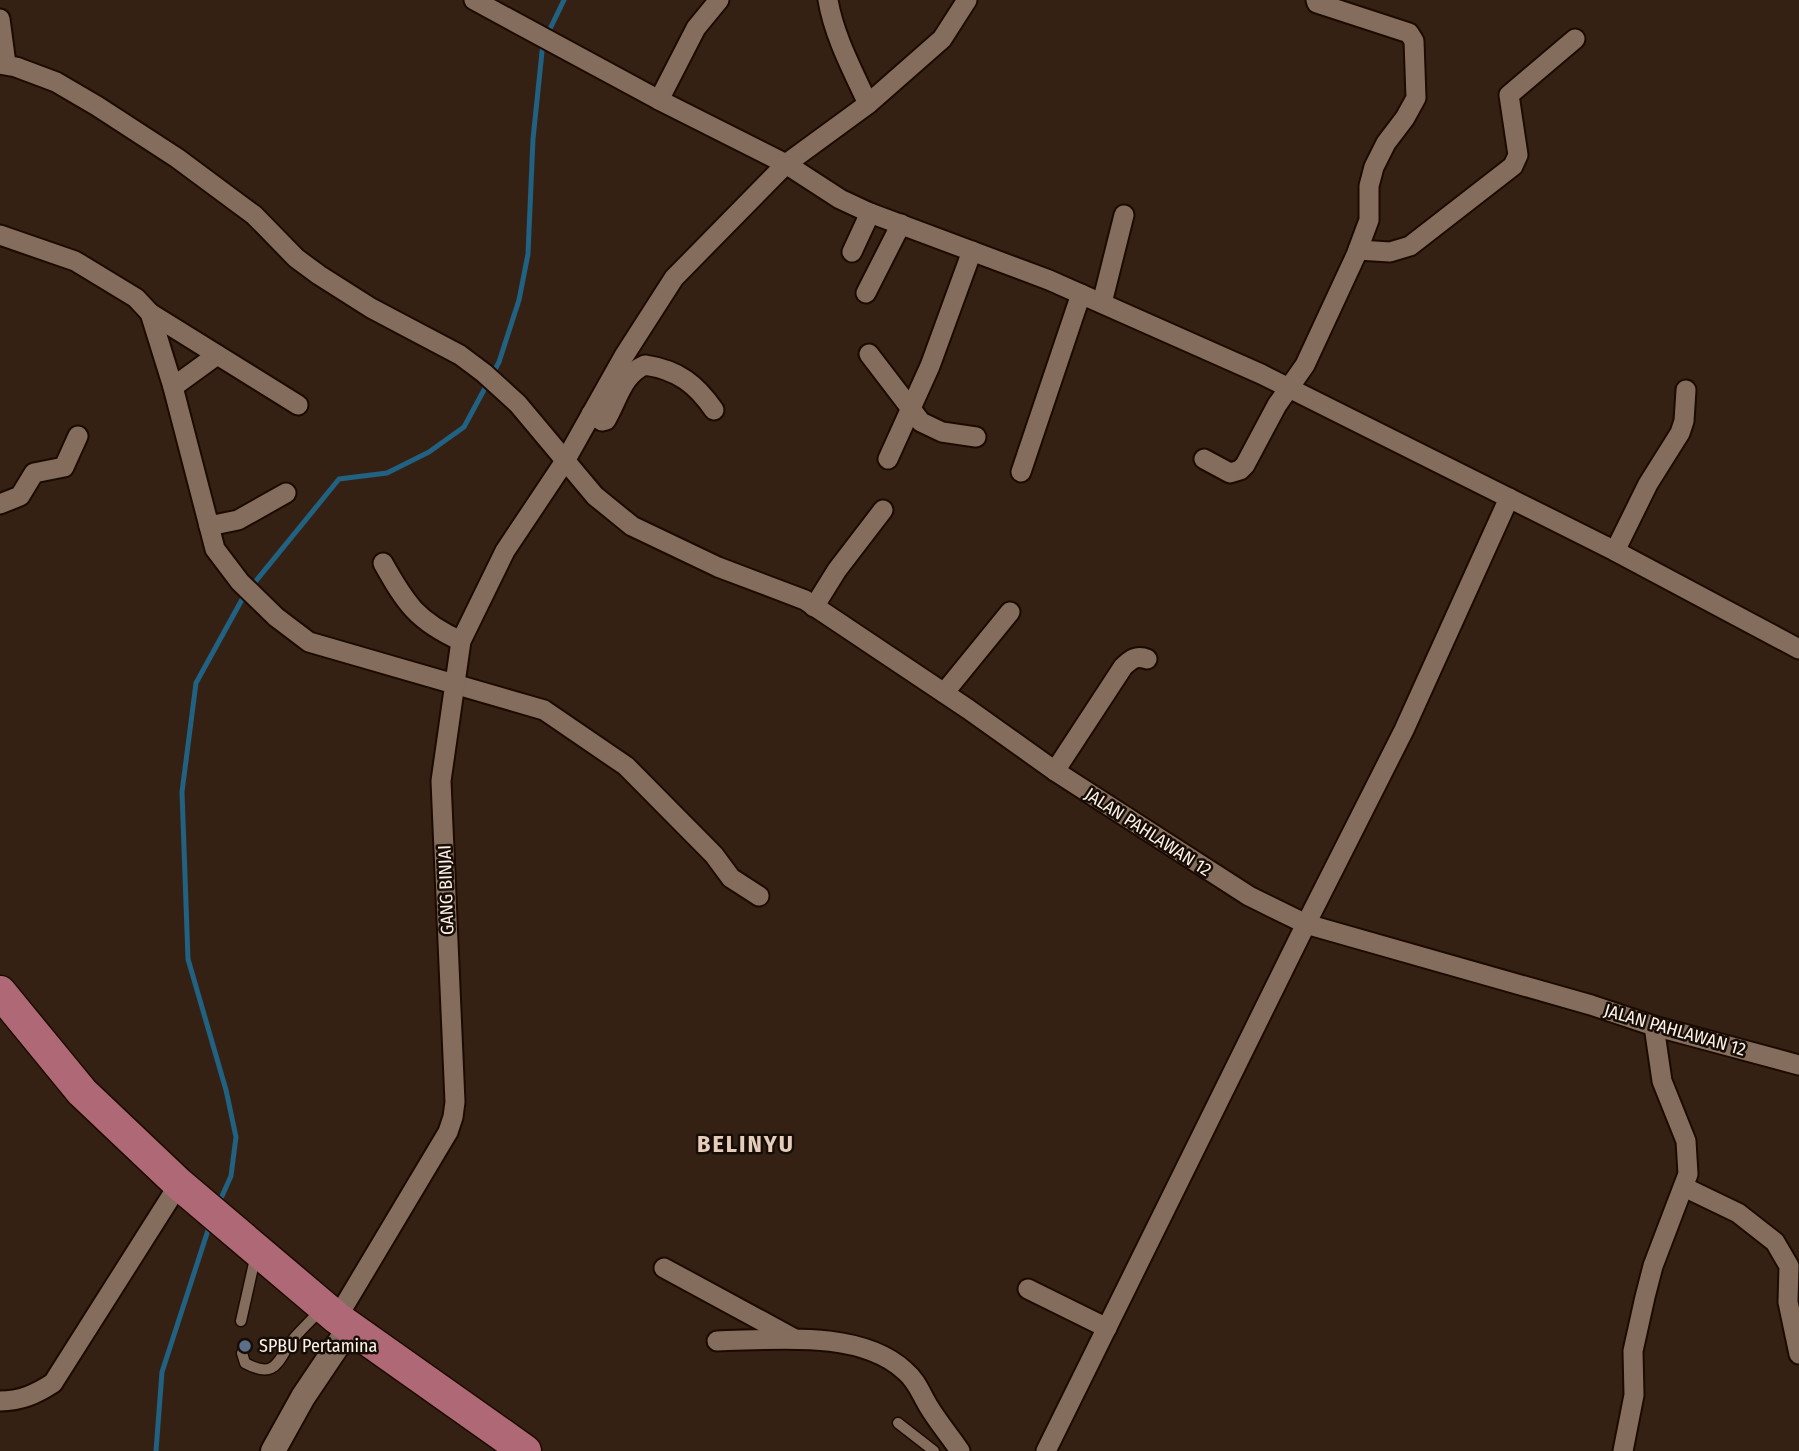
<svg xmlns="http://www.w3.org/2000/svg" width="1799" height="1451" font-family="'Fira Sans Condensed',sans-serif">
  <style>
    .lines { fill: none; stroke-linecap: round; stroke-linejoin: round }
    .stream { stroke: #216182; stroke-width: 5 }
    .service-casing { stroke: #1c0a01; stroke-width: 13 }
    .minor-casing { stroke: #1c0a01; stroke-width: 23 }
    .tertiary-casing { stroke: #1c0a01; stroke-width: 28 }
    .trunk-casing { stroke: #1c0a01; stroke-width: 35 }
    .service { stroke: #846d5d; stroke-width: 10 }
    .minor { stroke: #846d5d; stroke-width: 19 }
    .tertiary { stroke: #846d5d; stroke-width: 24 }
    .trunk { stroke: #af6876; stroke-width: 32 }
    .service-dot { fill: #5c6f8a; stroke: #160d07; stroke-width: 2.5 }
    .labels { text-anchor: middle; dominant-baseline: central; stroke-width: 5; stroke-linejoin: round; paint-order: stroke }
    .street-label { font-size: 18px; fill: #fff1e8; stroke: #160d07 }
    .poi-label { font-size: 18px; fill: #fff1e8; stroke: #160d07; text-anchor: start }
    .district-label { font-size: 24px; font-weight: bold; letter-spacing: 2px; fill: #e6ccba; stroke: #160d07 }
  </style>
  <rect width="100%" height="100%" fill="#352113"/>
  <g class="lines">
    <g class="stream">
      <path d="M548 33 564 0"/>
      <path d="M251 587 339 479 387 473 429 452 464 427 499 362 519 300 528 254 533 139 543 42"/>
      <path d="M218 1205 231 1176 236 1137 226 1090 188 959 182 792 196 683 245 594"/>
      <path d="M156 1451 162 1372 210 1224"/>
    </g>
    <g class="service-casing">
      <g id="service">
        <path d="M241 1321 256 1254"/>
        <path d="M242 1353 245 1363C278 1381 278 1358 294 1338 303 1328 312 1319 321 1310"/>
        <path d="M898 1423 934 1451"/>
      </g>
    </g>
    <g class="minor-casing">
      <g id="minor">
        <path d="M474 0 659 100 786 164 840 199 870 213 1049 280 1261 374 1615 551 1799 649"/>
        <path d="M828 0C834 36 853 71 868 104"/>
        <path d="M0 19 6 64"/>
        <path d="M0 64 16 67 56 82 97 106 177 158 254 215 296 258 319 275 371 308 460 355 484 373 518 404 595 496 632 526 718 567 805 600 968 709 1055 771 1249 896 1306 924 1591 1005 1654 1026 1799 1065"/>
        <path d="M659 100 696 28 719 0"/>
        <path d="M0 235 75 261 136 298 150 313 173 387 215 549 240 582 276 617 309 642 544 710 626 766 714 855 731 878 759 896"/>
        <path d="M1358 250 1390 252 1410 246 1513 166 1518 155 1509 95 1575 39"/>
        <path d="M852 252 870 213"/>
        <path d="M866 293 901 224"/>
        <path d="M1102 303 1124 215"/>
        <path d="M150 313 298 405"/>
        <path d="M869 354 921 422 942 432 976 437"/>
        <path d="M173 387 217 355"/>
        <path d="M591 414 602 421 606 420C618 400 622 375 645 365 678 370 696 384 714 410"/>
        <path d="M888 459 930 366 972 251"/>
        <path d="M1204 459 1230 473 1240 470 1245 465 1277 405 1305 365 1356 255 1369 220V186L1374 167 1386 143 1405 118 1416 98 1414 41 1409 33 1317 3 1316 0"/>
        <path d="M1021 472 1081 294"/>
        <path d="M0 504 20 496 34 473 64 467 78 436"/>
        <path d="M209 526 238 520 286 493"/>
        <path d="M1615 551 1648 484 1680 433 1684 421 1686 390"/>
        <path d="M383 563C406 604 417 621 461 641"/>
        <path d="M814 607 837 570 883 510"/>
        <path d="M944 693 1010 612"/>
        <path d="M1055 771 1123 667C1131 659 1137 655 1147 659"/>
        <path d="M1684 1187 1738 1213 1775 1242 1789 1266 1788 1302 1799 1354"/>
        <path d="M664 1268 795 1339"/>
        <path d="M1028 1289 1107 1328"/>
        <path d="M337 1318 448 1132 453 1117 455 1102 441 781 461 641 505 551 565 461 624 356 674 278 786 164 868 104 942 39 967 0"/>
        <path d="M717 1341C774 1340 860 1329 905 1371 917 1381 921 1394 929 1407 938 1422 950 1436 960 1451"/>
        <path d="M0 1401C21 1401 36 1394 53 1383L179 1184"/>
        <path d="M1046 1451 1306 924 1404 730 1509 498"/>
        <path d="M1623 1451 1634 1395 1633 1351 1645 1297 1653 1266 1688 1174 1686 1141 1662 1081 1654 1026"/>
      </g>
    </g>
    <g class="tertiary-casing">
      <path id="tertiary" d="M273 1451 303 1397 350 1327"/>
    </g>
    <g class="trunk-casing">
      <path id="trunk" d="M0 992 82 1092 179 1184 337 1318 525 1451"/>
    </g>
    <use href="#service" class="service"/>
    <use href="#minor" class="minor"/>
    <use href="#tertiary" class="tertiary"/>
    <use href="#trunk" class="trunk"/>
  </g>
  <circle class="service-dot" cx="245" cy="1346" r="7"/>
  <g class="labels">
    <g class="street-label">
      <text transform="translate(1148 832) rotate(33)">JALAN PAHLAWAN 12</text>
      <text transform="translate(446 890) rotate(-92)">GANG BINJAI</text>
      <text transform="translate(1675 1030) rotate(16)">JALAN PAHLAWAN 12</text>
    </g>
    <g class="poi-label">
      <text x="259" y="1346">SPBU Pertamina</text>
    </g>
    <g class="district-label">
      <text x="746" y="1144">BELINYU</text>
    </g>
  </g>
</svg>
